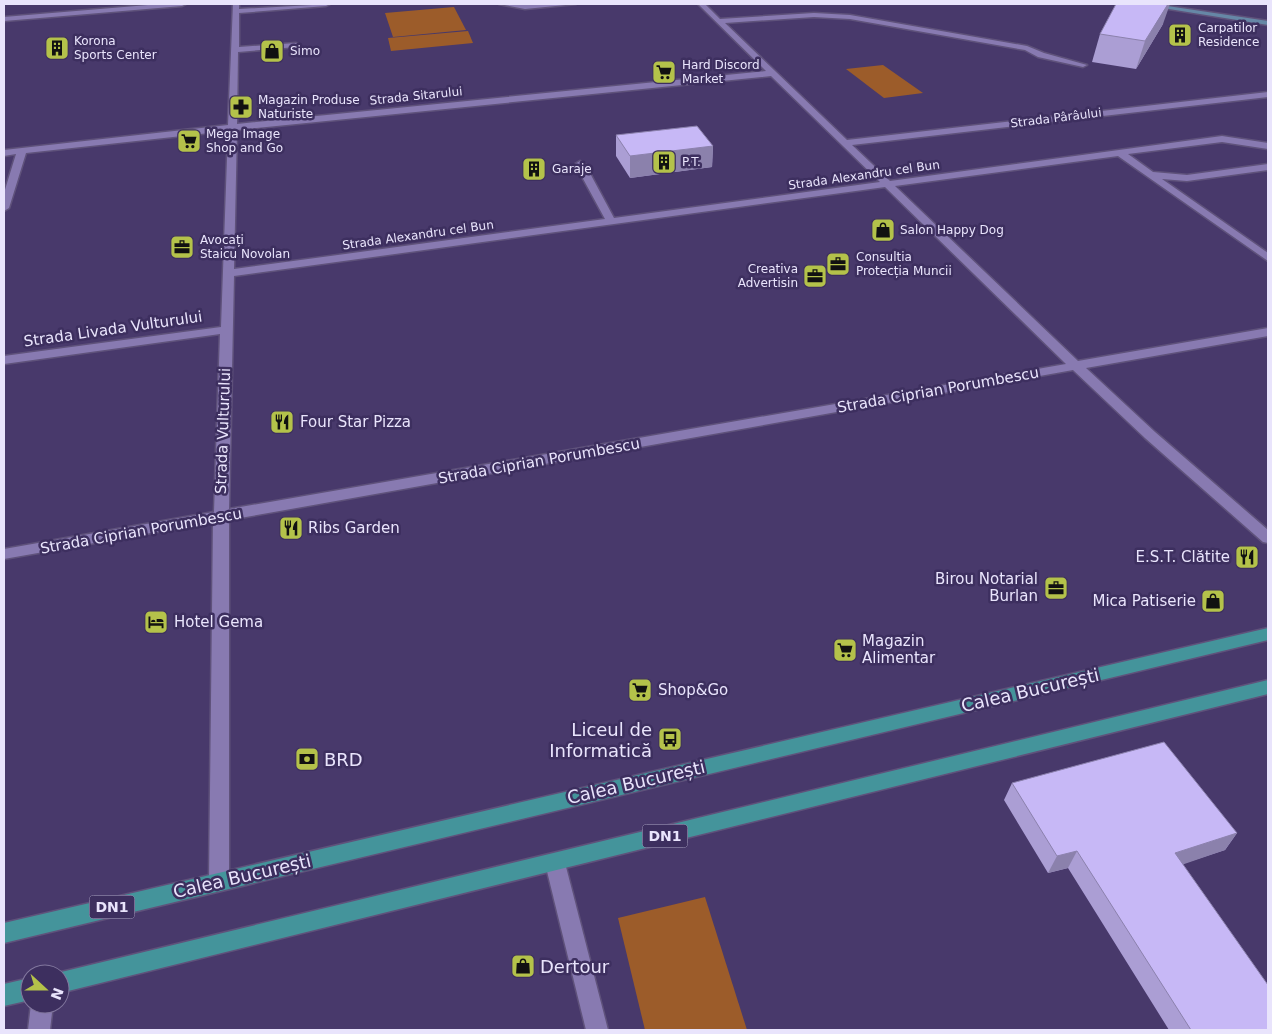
<svg xmlns="http://www.w3.org/2000/svg" width="1272" height="1034" font-family="'DejaVu Sans',sans-serif">
  <style>
    .green { fill: #9c5c2a }
    .lines { fill: none; stroke-linecap: round; stroke-linejoin: round }
    .minor-casing { stroke: #5f527b; stroke-width: 3 }
    .secondary-casing { stroke: #5f527b; stroke-width: 3 }
    .primary-casing { stroke: #5f527b; stroke-width: 3 }
    .minor { fill: #887ab1; fill-rule: evenodd }
    .secondary { fill: #6687a6; fill-rule: evenodd }
    .primary { fill: #44949b; fill-rule: evenodd }
    .wall { fill: #ab9ed4 }
    .shaded-wall { fill: #8b81ac }
    .building { fill: #c7b8f6; stroke: #8b81ac }
    .labels { text-anchor: middle; dominant-baseline: central; stroke-width: 5; stroke-linejoin: round; paint-order: stroke }
    .far-poi-label { font-size: 12px; fill: #e9e4fc; stroke: #3d2f5f; text-anchor: start }
    .far-street-label { font-size: 12px; fill: #e9e4fc; stroke: #3d2f5f }
    .shield { fill: #3d2f5f; stroke: #b5aecd; stroke-width: 1 }
    .shield-label { font-size: 14px; font-weight: bold; fill: #e9e4fc }
    .street-label { font-size: 15px; fill: #e9e4fc; stroke: #3d2f5f }
    .poi-label { font-size: 15px; fill: #e9e4fc; stroke: #3d2f5f; text-anchor: start }
    .near-street-label { font-size: 18px; fill: #e9e4fc; stroke: #3d2f5f }
    .near-poi-label { font-size: 18px; fill: #e9e4fc; stroke: #3d2f5f; text-anchor: start }
  </style>
  <rect width="100%" height="100%" fill="#48396b"/>
  <g class="green">
    <path d="M454 7 466 30 393 37 385 13Z"/>
    <path d="M468 31 473 43 391 51 388 38Z"/>
    <path d="M883 65 923 93 884 98 846 69Z"/>
    <path d="M705 897 747 1030H645L618 918Z"/>
  </g>
  <g class="lines">
    <g class="minor-casing">
      <g id="minor">
        <path d="M160 4H186L182 6 4 21V17Z"/>
        <path d="M233 4H239V9L330 4 326 6 239 13V47L296 43 300 45 296 47 238 52 237 124 766 71 698 4H705L720 19 814 13 850 15 1027 46 1044 53 1087 65 1083 67 1038 57 1025 50 850 19 814 17 725 23 847 140 1268 92V97L852 145 890 181 1222 136 1268 143V149L1222 142 1128 154 1153 172 1187 175 1268 164V170L1187 181 1162 179 1268 253V261L1118 156 895 186 1078 361 1268 328V336L1086 368 1155 432 1268 530V543L1263 542 1145 438 1073 370 229 520V881L226 888 219 891 212 888 209 881 213 522 4 559V549L214 512 220 334 4 364V356L221 327 228 131 26 153 9 208 4 211V193L16 154 4 156V150L228 125ZM771 76 880 182 614 218 585 164 580 161 575 164 605 219 234 269 237 130ZM885 187 1066 364 229 509 234 276Z"/>
        <path d="M499 4H576L525 9Z"/>
        <path d="M555 854 562 856 565 863 608 1030H586L545 863 548 856Z"/>
        <path d="M31 1004H53L50 1030H28Z"/>
      </g>
    </g>
    <g class="secondary-casing">
      <path id="secondary" d="M1138 4H1154L1268 21V25Z"/>
    </g>
    <g class="primary-casing">
      <g id="primary">
        <path d="M1268 628V640L4 943V923Z"/>
        <path d="M1268 680V694L60 993V974H53Z"/>
        <path d="M30 978V1000L4 1006V984Z"/>
      </g>
    </g>
    <use href="#minor" class="minor"/>
    <use href="#secondary" class="secondary"/>
    <use href="#primary" class="primary"/>
  </g>
  <g class="wall">
    <path d="M1163 24 1136 69 1092 62 1100 34Z"/>
    <path d="M616 135 713 146 712 167 630 178 616 156Z"/>
    <path d="M1012 783 1237 833 1225 850 1182 864 1268 1030H1169L1068 868 1048 873 1004 800Z"/>
  </g>
  <g class="shaded-wall">
    <path d="M1168 4H1170L1163 24 1136 69 1145 41Z"/>
    <path d="M713 146 712 167 630 178V156Z"/>
    <path d="M1237 833 1225 850 1164 871 1175 853Z"/>
    <path d="M1077 851 1068 868 1048 873 1057 856Z"/>
  </g>
  <g class="building">
    <path d="M1116 4H1168L1145 41 1100 34Z"/>
    <path d="M697 126 713 146 630 156 616 135Z"/>
    <path d="M1164 742 1237 833 1175 853 1268 985V1030H1191L1077 851 1057 856 1012 783Z"/>
  </g>
  <defs>
    <g id="building-square" transform="scale(1.25)"><rect x="-9" y="-9" width="18" height="18" rx="4" fill="#b4c24a" stroke="#3d2f5f"/><path d="M-4-6H4V6H1V3H-1V6H-4ZM-2.5-4.3h1.7v1.8h-1.7ZM.8-4.3h1.7v1.8H.8ZM-2.5-1h1.7V.8h-1.7ZM.8-1h1.7V.8H.8Z" fill="#111"/></g>
    <g id="shop-square" transform="scale(1.25)"><rect x="-9" y="-9" width="18" height="18" rx="4" fill="#b4c24a" stroke="#3d2f5f"/><path d="M-5-2.5h2.3a2.7 3.5 0 0 1 5.4 0H5L5.5 6h-11ZM-1.5-2.5h3a1.5 2.3 0 0 0-3 0Z" fill="#111"/></g>
    <g id="supermarket-square" transform="scale(1.25)"><rect x="-9" y="-9" width="18" height="18" rx="4" fill="#b4c24a" stroke="#3d2f5f"/><path d="M-6-5.5h2.5l.6 2H6L4.5 2H-2.5L-4.4-4H-6ZM-1.5 3.2a1.3 1.3 0 1 0 .1 0ZM3 3.2a1.3 1.3 0 1 0 .1 0Z" fill="#111"/></g>
    <g id="pharmacy-square" transform="scale(1.25)"><rect x="-9" y="-9" width="18" height="18" rx="4" fill="#b4c24a" stroke="#3d2f5f"/><path d="M-2-6h4v4h4v4h-4v4h-4v-4h-4v-4h4Z" fill="#111"/></g>
    <g id="office-square" transform="scale(1.25)"><rect x="-9" y="-9" width="18" height="18" rx="4" fill="#b4c24a" stroke="#3d2f5f"/><path d="M-6-3h4V-5.5h4V-3h4V5H-6ZM-1-4.5V-3h2v-1.5ZM-6 0V1H6V0Z" fill="#111"/></g>
    <g id="restaurant-square" transform="scale(1.25)"><rect x="-9" y="-9" width="18" height="18" rx="4" fill="#b4c24a" stroke="#3d2f5f"/><path d="M-5-6h1v4h1v-4h1v4h1v-4h1v5L-1.5 .5V6h-2V.5L-5-1ZM5-6V6H3V1.5H1.5Q1.5-4 5-6Z" fill="#111"/></g>
    <g id="hotel-square" transform="scale(1.25)"><rect x="-9" y="-9" width="18" height="18" rx="4" fill="#b4c24a" stroke="#3d2f5f"/><path d="M-6-4.5h1.5V1H6V5H4.5V3h-9V5H-6ZM-4 0a1.8 1.8 0 1 1 3.6 0ZM.5 0V-2.5h3Q6-2.5 6 0Z" fill="#111"/></g>
    <g id="bus-square" transform="scale(1.25)"><rect x="-9" y="-9" width="18" height="18" rx="4" fill="#b4c24a" stroke="#3d2f5f"/><path d="M-5-6H5V4H4V6H2V4H-2V6H-4V4H-5ZM-3.5-4V0h7V-4ZM-3.5 1.2v1.5H-2V1.2ZM2 1.2v1.5H3.5V1.2Z" fill="#111"/></g>
    <g id="bank-square" transform="scale(1.25)"><rect x="-9" y="-9" width="18" height="18" rx="4" fill="#b4c24a" stroke="#3d2f5f"/><path d="M-6-4H6V4H-6ZM0-2.3a2.3 2.3 0 1 0 0 4.6a2.3 2.3 0 1 0 0-4.6Z" fill="#111"/></g>
  </defs>
  <g fill-rule="evenodd">
    <use href="#building-square" x="1180" y="35"/>
    <use href="#building-square" x="57" y="48"/>
    <use href="#shop-square" x="272" y="51"/>
    <use href="#supermarket-square" x="664" y="72"/>
    <use href="#pharmacy-square" x="241" y="107"/>
    <use href="#supermarket-square" x="189" y="141"/>
    <use href="#building-square" x="664" y="162"/>
    <use href="#building-square" x="534" y="169"/>
    <use href="#shop-square" x="883" y="230"/>
    <use href="#office-square" x="182" y="247"/>
    <use href="#office-square" x="838" y="264"/>
    <use href="#office-square" x="815" y="276"/>
    <use href="#restaurant-square" x="282" y="422"/>
    <use href="#restaurant-square" x="291" y="528"/>
    <use href="#restaurant-square" x="1247" y="557"/>
    <use href="#office-square" x="1056" y="588"/>
    <use href="#shop-square" x="1213" y="601"/>
    <use href="#hotel-square" x="156" y="622"/>
    <use href="#supermarket-square" x="845" y="650"/>
    <use href="#supermarket-square" x="640" y="690"/>
    <use href="#bus-square" x="670" y="739"/>
    <use href="#bank-square" x="307" y="759"/>
    <use href="#shop-square" x="523" y="966"/>
  </g>
  <g class="labels">
    <g class="far-poi-label">
      <text x="1198" y="28">Carpatilor<tspan x="1198" dy="14">Residence</tspan></text>
      <text x="74" y="41">Korona<tspan x="74" dy="14">Sports Center</tspan></text>
      <text x="290" y="51">Simo</text>
      <text x="682" y="65">Hard Discord<tspan x="682" dy="14">Market</tspan></text>
      <text x="258" y="100">Magazin Produse<tspan x="258" dy="14">Naturiste</tspan></text>
      <text x="206" y="134">Mega Image<tspan x="206" dy="14">Shop and Go</tspan></text>
      <text x="682" y="162">P.T.</text>
      <text x="552" y="169">Garaje</text>
      <text x="900" y="230">Salon Happy Dog</text>
      <text x="200" y="240">Avocați<tspan x="200" dy="14">Staicu Novolan</tspan></text>
      <text x="856" y="257">Consultia<tspan x="856" dy="14">Protecția Muncii</tspan></text>
      <text x="798" y="269" text-anchor="end">Creativa<tspan x="798" dy="14">Advertisin</tspan></text>
    </g>
    <g class="far-street-label">
      <text transform="translate(416 96) rotate(-6)">Strada Sitarului</text>
      <text transform="translate(1056 118) rotate(-7)">Strada Pârâului</text>
      <text transform="translate(864 175) rotate(-8)">Strada Alexandru cel Bun</text>
      <text transform="translate(418 235) rotate(-8)">Strada Alexandru cel Bun</text>
    </g>
    <g class="shield">
      <rect x="642.5" y="824.5" width="45" height="23" rx="4"/>
      <rect x="89.5" y="895.5" width="45" height="23" rx="4"/>
    </g>
    <g class="shield-label">
      <text x="665" y="836">DN1</text>
      <text x="112" y="907">DN1</text>
    </g>
    <g class="street-label">
      <text transform="translate(113 329) rotate(-8)">Strada Livada Vulturului</text>
      <text transform="translate(938 390) rotate(-10)">Strada Ciprian Porumbescu</text>
      <text transform="translate(223 431) rotate(-88)">Strada Vulturului</text>
      <text transform="translate(539 461) rotate(-10)">Strada Ciprian Porumbescu</text>
      <text transform="translate(141 531) rotate(-10)">Strada Ciprian Porumbescu</text>
    </g>
    <g class="poi-label">
      <text x="300" y="422">Four Star Pizza</text>
      <text x="308" y="528">Ribs Garden</text>
      <text x="1230" y="557" text-anchor="end">E.S.T. Clătite</text>
      <text x="1038" y="579" text-anchor="end">Birou Notarial<tspan x="1038" dy="17">Burlan</tspan></text>
      <text x="1196" y="601" text-anchor="end">Mica Patiserie</text>
      <text x="174" y="622">Hotel Gema</text>
      <text x="862" y="641">Magazin<tspan x="862" dy="17">Alimentar</tspan></text>
      <text x="658" y="690">Shop&amp;Go</text>
    </g>
    <g class="near-street-label">
      <text transform="translate(1030 690) rotate(-13)">Calea București</text>
      <text transform="translate(636 782) rotate(-13)">Calea București</text>
      <text transform="translate(242 876) rotate(-13)">Calea București</text>
    </g>
    <g class="near-poi-label">
      <text x="652" y="729" text-anchor="end">Liceul de<tspan x="652" dy="21">Informatică</tspan></text>
      <text x="324" y="759">BRD</text>
      <text x="540" y="966">Dertour</text>
    </g>
  </g>
  <rect width="1272" height="1034" fill="none" stroke="#e9e4fc" stroke-width="10"/>
  <g transform="translate(45 989) rotate(111)"><circle r="24" fill="#3d2f5f" stroke="#82779e"/>
  <path d="M0-4L9 19L0 12L-9 19Z" fill="#b4c24a"/>
  <text y="-8" font-size="14" font-weight="bold" text-anchor="middle" fill="#e9e4fc">N</text>
  </g>
</svg>
